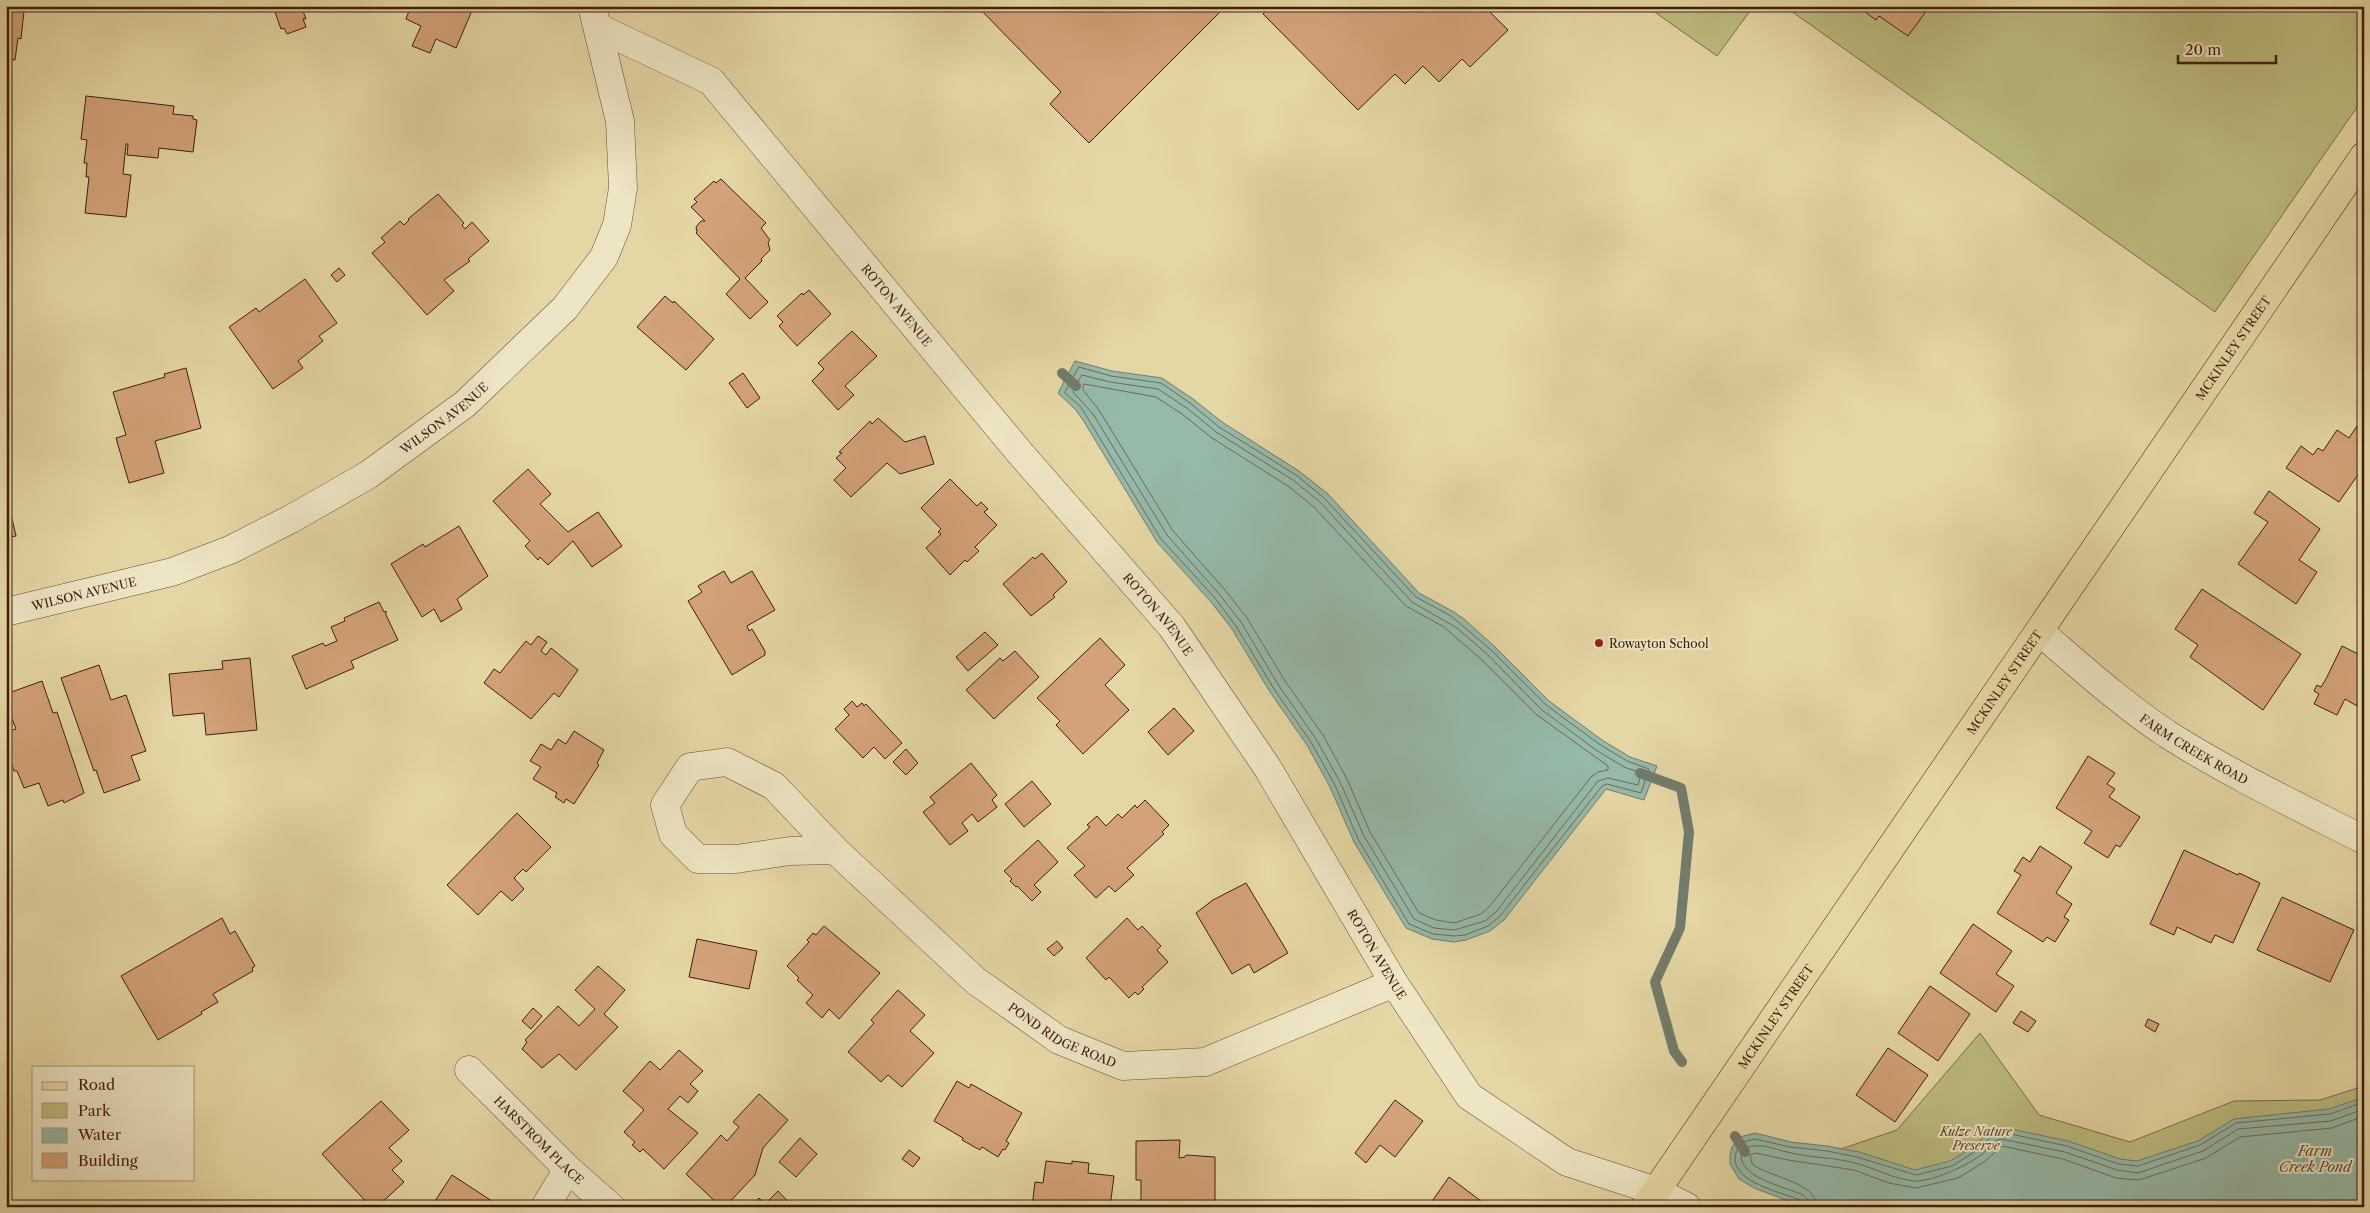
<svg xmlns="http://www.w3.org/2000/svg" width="2370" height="1213" font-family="'Libre Caslon Text',serif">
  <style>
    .green { fill: #bdbc81; stroke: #7e6d48 }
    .water { fill: #96b9a9; stroke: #737b6b }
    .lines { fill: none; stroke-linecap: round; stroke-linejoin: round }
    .shore { stroke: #6a6c5c; stroke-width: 1 }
    .stream { stroke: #737b6b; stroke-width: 10 }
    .building { fill: #d4a27a; stroke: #3e1e0e }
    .minor-casing { stroke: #684c34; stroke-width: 29 }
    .major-casing { stroke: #3e1e0e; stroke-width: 29 }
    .minor { stroke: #eee5c4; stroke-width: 28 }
    .major { stroke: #e5d7a5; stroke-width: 28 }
    .poi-dot { fill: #8f2418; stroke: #eee5c4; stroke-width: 2 }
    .labels { text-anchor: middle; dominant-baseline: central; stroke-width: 4; stroke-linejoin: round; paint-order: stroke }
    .street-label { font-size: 12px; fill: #3e1e0e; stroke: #eee5c4 }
    .poi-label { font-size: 12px; fill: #3e1e0e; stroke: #eee5c4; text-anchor: start }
    .park-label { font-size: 12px; font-style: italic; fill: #5e462b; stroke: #eee5c4 }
    .water-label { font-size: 14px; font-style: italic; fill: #584c3c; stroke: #eee5c4 }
  </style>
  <rect width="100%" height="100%" fill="#e5d7a5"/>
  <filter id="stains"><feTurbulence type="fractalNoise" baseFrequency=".004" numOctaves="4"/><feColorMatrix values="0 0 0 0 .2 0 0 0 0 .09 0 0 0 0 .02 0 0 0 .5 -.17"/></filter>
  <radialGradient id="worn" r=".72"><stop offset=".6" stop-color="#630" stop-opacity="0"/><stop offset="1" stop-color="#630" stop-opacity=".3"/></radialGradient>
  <g class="green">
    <path d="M1646 6H1743L1750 11 1717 56Z"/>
    <path d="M1784 6H2364V97L2215 312Z"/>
    <path d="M1980 1033 2039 1115 2130 1142 2234 1101 2320 1100 2364 1086V1207H1970L1811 1159 1897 1130Z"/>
  </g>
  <g class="water">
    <path d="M1075 361 1112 371 1162 378 1193 399 1222 422 1299 471 1328 494 1419 593 1454 612 1464 619 1494 646 1549 701 1602 740 1630 757 1657 766 1644 800 1606 789 1504 920 1490 931 1466 940 1454 942 1432 939 1406 928 1354 842 1330 787 1307 745 1270 692 1232 629 1211 602 1157 542 1083 420 1076 410 1058 393Z"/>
    <path d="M2364 1097V1207H1804L1754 1188 1739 1179 1730 1164V1155L1732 1147 1740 1137 1755 1133 1791 1142 1827 1146 1859 1152 1915 1170 1950 1161 1973 1147 1992 1129 2001 1127 2068 1141 2120 1159 2137 1161 2198 1141 2234 1119 2329 1109Z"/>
  </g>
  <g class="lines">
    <g class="shore">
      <path d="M1079 367 1111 376 1161 383 1190 403 1219 427 1296 475 1324 498 1416 597 1451 616 1491 650 1546 705 1599 744 1627 761 1649 769 1641 793 1607 784 1602 786 1500 916 1488 926 1465 935 1454 936 1433 934 1409 924 1358 839 1335 785 1311 742 1274 689 1236 626 1215 598 1161 539 1087 417 1080 406 1065 393Z"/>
      <path d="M1082 375 1110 382 1158 389 1187 408 1216 432 1293 480 1320 502 1412 602 1457 628 1487 654 1542 710 1596 750 1624 767 1641 773 1638 785 1608 778 1598 781 1496 912 1485 921 1454 930 1434 928 1414 919 1364 836 1340 782 1316 739 1279 686 1241 622 1219 594 1167 535 1093 414 1073 392Z"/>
      <path d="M1084 384 1156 397 1182 414 1212 438 1288 486 1314 507 1406 606 1444 627 1482 660 1537 715 1608 766V770L1598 772 1591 777 1490 906 1481 914 1454 923 1436 920 1419 913 1370 832 1347 779 1323 735 1285 681 1247 618 1225 590 1173 531 1099 410 1083 390Z"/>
      <path d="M1803 1207 1800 1200C1778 1191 1714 1178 1742 1142L1755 1139 1790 1147 1827 1151 1857 1157 1916 1175 1952 1166 1976 1151 1994 1134 2001 1132 2067 1146 2118 1164 2138 1166 2200 1145 2236 1123 2330 1114 2364 1102"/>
      <path d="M1810 1207 1808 1200 1803 1195C1786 1187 1743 1179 1741 1157L1746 1148C1760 1142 1773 1149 1787 1152 1809 1158 1833 1157 1855 1163 1875 1168 1893 1179 1914 1181 1932 1182 1966 1166 1981 1155 1988 1150 1993 1140 2001 1139L2065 1152 2117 1170 2138 1173 2203 1151 2238 1129 2331 1121 2364 1109"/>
      <path d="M1817 1207C1816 1181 1770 1178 1752 1164L1750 1155 1756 1153 1788 1160 1854 1170 1889 1183 1916 1188 1958 1178 1984 1162 2002 1146 2063 1159 2116 1178 2139 1180 2206 1158 2240 1137 2332 1128 2364 1116"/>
    </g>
    <g class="stream">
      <path d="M1062 373 1076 386"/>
      <path d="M1640 773 1681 788 1689 832 1680 928 1655 982 1674 1051 1682 1062"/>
      <path d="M1735 1136 1745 1152"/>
    </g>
  </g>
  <g class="building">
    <path d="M6 6 24 11 21 39 18 38 15 60 6 59Z"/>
    <path d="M291 6H301L306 19H303L306 27 287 34 284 28 281 29 275 12Z"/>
    <path d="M411 6H474L456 48 436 39 430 53 412 46 421 26 406 19Z"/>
    <path d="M977 6H1226L1089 143 1050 104 1061 92Z"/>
    <path d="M1260 6H1484L1508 30 1470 67 1462 59 1439 82 1423 66 1405 84 1395 74 1358 110 1263 14 1265 12Z"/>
    <path d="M1857 6H1930L1908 36 1879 16 1876 20Z"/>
    <path d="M86 96 174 106 173 114 193 116V119L197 120 193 152 159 148 158 158 127 155 128 144H126L123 174 131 175 126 217 85 213 89 177H86L87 163H84L87 140 81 139Z"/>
    <path d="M721 179 766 223 761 228 770 240 768 242 770 250 761 259 762 261 745 278 768 302 750 319 726 294 740 279 696 233 697 232 696 227 701 221H705L691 207 697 202 694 199 714 181 716 183Z"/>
    <path d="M438 194 464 223 462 225 465 229 472 222 489 241 468 259 470 261 444 280 454 291 427 315 372 253 385 242 381 238 400 221 404 225 409 220 408 219Z"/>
    <path d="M339 268 345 275 337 282 331 275Z"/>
    <path d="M305 279 337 323 319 336 323 341 298 361 303 368 273 389 229 327 256 308 259 312Z"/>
    <path d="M809 290 831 314 797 346 779 326 783 322 777 316 802 293 803 295Z"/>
    <path d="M665 296 673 303 674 301 714 339 686 370 637 327Z"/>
    <path d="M852 331 877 356 845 386 854 395 838 410 812 381 824 369 818 363Z"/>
    <path d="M186 368 201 428 155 441 164 473 129 483 116 438 126 435 113 392 165 377 164 374Z"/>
    <path d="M743 373 760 398 747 408 729 383Z"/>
    <path d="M878 418 905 442 925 436 934 464 900 474 887 463 851 497 834 480 846 468 836 458 842 453 839 452 870 421 872 424Z"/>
    <path d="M2357 426 2364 430V470L2362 469 2339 502 2286 468 2301 446 2313 455 2318 448 2323 451 2337 430 2349 438Z"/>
    <path d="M528 469 551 494 540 504 568 532 598 512 622 546 592 567 573 541 548 565 540 557 538 560 525 546 530 541 493 501Z"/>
    <path d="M950 479 977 506 981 502 988 509 984 512 997 525 975 547 979 551 967 562 965 560 950 575 926 548 941 534 938 532 941 529 921 508Z"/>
    <path d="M2269 491 2320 529 2299 560 2317 572 2296 604 2238 564 2268 522 2254 513Z"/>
    <path d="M6 492 16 536 6 538Z"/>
    <path d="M459 526 488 576 457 599 462 609 441 622 434 609 422 617 391 564 423 544 425 547Z"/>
    <path d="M1042 553 1067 582 1053 595 1055 597 1031 616 1003 584 1033 557 1035 559Z"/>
    <path d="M724 571 731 583 752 571 775 610 747 626 749 631 752 629 765 651V655L732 675 688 601 702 592 698 586Z"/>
    <path d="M2202 589 2301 654 2263 710 2190 657 2198 645 2175 629Z"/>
    <path d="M379 602 384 612 386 611V615L398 640 351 661 354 668 306 689 292 656 323 643 325 646 337 641 331 627 345 621 344 618Z"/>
    <path d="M985 632 998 645 968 671 956 657Z"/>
    <path d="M538 636 547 642 541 651 546 655 551 648 578 670 559 697 554 693 531 719 484 683 494 669 500 673 526 641 531 645Z"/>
    <path d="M1100 638 1125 665 1105 685 1129 710 1083 754 1056 725 1060 721 1037 698Z"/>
    <path d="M2342 646 2364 657V703L2359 701 2357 706 2345 699 2337 715 2314 704 2319 694 2314 691 2317 685 2321 687 2326 679Z"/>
    <path d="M1015 651 1039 677 994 719 966 690 1000 658 1003 661Z"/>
    <path d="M250 658 257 730 206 735 204 713 173 716 169 674 223 669 222 661Z"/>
    <path d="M99 665 111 700 126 695 146 751 131 756 140 780 104 793 96 770 94 771 61 678Z"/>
    <path d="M42 681 53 713 57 712 84 793 64 803 63 800 48 806 39 783 24 788 17 771H14L6 748V732L16 729 6 703V694Z"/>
    <path d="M852 701 857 707 862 703 864 706 866 704 902 743 885 759 874 747 863 758 835 729 849 715 844 709Z"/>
    <path d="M1174 708 1194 731 1168 755 1148 732Z"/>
    <path d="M574 731 604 750 597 763 599 765 574 804 566 799 564 803 555 797 557 793 533 779 541 767 530 761 541 744 551 750 558 739 566 744Z"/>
    <path d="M906 749 918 763 906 775 893 762Z"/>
    <path d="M2088 756 2115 773 2107 784 2115 789 2109 797 2140 817 2120 847 2116 845 2108 858 2084 843 2092 831 2056 808Z"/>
    <path d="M971 763 997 795 992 800 997 807 978 822 972 814 962 823 968 831 950 845 923 812 935 803 930 797Z"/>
    <path d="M1032 781 1051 804 1024 827 1005 804Z"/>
    <path d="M1145 800 1169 825 1162 832 1164 834 1127 868 1134 875 1115 892 1109 886 1096 898 1074 875 1085 866 1067 848 1090 827 1087 825 1097 816 1106 826 1118 814 1122 818 1135 805 1137 808Z"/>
    <path d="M517 813 551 847 526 872 523 869 514 878 524 889 512 901 501 891 478 915 447 885Z"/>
    <path d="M1038 840 1058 862 1034 885 1041 892 1032 901 1017 886 1016 887 1010 881 1012 879 1004 871Z"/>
    <path d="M2040 846 2072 867 2056 893 2072 904 2064 917 2069 920 2055 942 2047 937 2043 942 1997 913 2021 875 2014 871 2023 857 2030 862Z"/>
    <path d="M2184 850 2238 875 2239 873 2260 883 2233 943 2215 935 2211 943 2177 927 2174 935 2150 924Z"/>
    <path d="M1246 883 1288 953 1254 973 1249 964 1232 974 1196 913 1213 900Z"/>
    <path d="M2282 897 2354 930 2330 982 2257 950Z"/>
    <path d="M222 918 230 934 235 931 255 966 252 968 253 971 213 994 218 1002 201 1012 202 1014 158 1040 121 976Z"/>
    <path d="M1127 918 1138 930 1142 926 1161 946 1157 950 1168 962 1142 987 1144 989 1138 995 1135 992 1129 998 1109 977 1106 980 1086 958Z"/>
    <path d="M1973 924 2012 951 1996 974 2014 986 1996 1012 1940 973Z"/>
    <path d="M824 926 880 973 839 1019 829 1009 822 1018 806 1003 813 995 797 980 799 978 787 966 809 942 807 940 813 933 816 935Z"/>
    <path d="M697 939 757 951 749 989 689 977Z"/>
    <path d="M1057 941 1063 948 1054 956 1047 949Z"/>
    <path d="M598 966 625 990 604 1014 618 1027 576 1070 559 1054 542 1068 522 1049 527 1042 525 1040 558 1006 579 1026 595 1009 575 990Z"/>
    <path d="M1930 986 1970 1014 1938 1061 1898 1033Z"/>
    <path d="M898 990 925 1015 910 1031 934 1053 902 1087 888 1075 881 1082 848 1052 874 1023 871 1020Z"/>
    <path d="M533 1008 542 1016 531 1029 522 1021Z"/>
    <path d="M2021 1011 2036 1021 2028 1032 2013 1023Z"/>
    <path d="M2148 1019 2159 1024 2155 1032 2145 1026Z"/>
    <path d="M1888 1048 1928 1075 1895 1122 1856 1095Z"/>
    <path d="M679 1050 703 1071 690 1084 698 1091 688 1103 680 1096 668 1109 698 1133 664 1169 643 1149 640 1152 632 1145 635 1142 624 1132 644 1110 623 1091 650 1061 660 1070Z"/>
    <path d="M957 1081 969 1088 971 1084 1022 1113 1006 1141 1009 1143 1005 1150 1003 1149 998 1157 982 1147 980 1150 962 1140 963 1138 934 1121Z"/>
    <path d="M759 1094 788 1120 763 1148 755 1175 725 1207H721L686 1174 721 1135 727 1141 739 1127 733 1122Z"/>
    <path d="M1395 1100 1423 1121 1395 1157 1380 1145 1366 1163 1355 1153Z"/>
    <path d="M381 1101 409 1130 389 1148 402 1161 392 1170 404 1182 377 1207H371L322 1154Z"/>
    <path d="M800 1138 817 1154 796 1177 779 1162Z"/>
    <path d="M1180 1140 1179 1158 1185 1157 1186 1155 1215 1157V1204H1211V1207H1141V1180H1136V1141Z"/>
    <path d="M909 1150 920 1158 913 1167 902 1159Z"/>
    <path d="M1046 1161 1072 1164V1161L1089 1163 1088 1173 1114 1176 1110 1207H1032L1035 1182 1043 1183Z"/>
    <path d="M452 1175 492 1201 488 1207H431Z"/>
    <path d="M1449 1177 1489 1207H1428Z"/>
    <path d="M778 1191 793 1207H751L759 1198 765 1204Z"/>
  </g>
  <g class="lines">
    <g class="minor-casing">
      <g id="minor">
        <path id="s1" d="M599 28 711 81 1020 453 1172 627 1267 767 1394 983 1469 1096 1567 1162 1656 1191 1687 1207"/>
        <path id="s2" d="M6 612 172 572 230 550 291 519 368 475 465 404 565 308 604 257 617 225 623 188 620 121 592 6"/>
        <path id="s3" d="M2040 632C2081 667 2122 704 2167 734 2230 774 2297 806 2364 840"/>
        <path id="s4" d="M835 850 790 851 736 859H698L673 834 665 805 690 767 727 762 774 786 835 850 976 981 1059 1040 1123 1066 1205 1062 1394 983"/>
        <path id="s5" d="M469 1070 568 1169 611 1207"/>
        <path d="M545 1207 568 1169"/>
      </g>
    </g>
    <g class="major-casing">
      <g id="major">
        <path id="s6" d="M1645 1207 2364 156"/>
      </g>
    </g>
    <use href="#minor" class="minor"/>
    <use href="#major" class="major"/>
  </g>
  <circle class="poi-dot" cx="1599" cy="643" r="5"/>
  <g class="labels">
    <g class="street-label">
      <text stroke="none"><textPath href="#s1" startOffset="415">ROTON AVENUE</textPath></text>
      <text stroke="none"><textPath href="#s6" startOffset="1041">MCKINLEY STREET</textPath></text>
      <text stroke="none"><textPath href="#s2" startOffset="485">WILSON AVENUE</textPath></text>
      <text stroke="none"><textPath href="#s2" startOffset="80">WILSON AVENUE</textPath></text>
      <text stroke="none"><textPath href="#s1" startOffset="820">ROTON AVENUE</textPath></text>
      <text stroke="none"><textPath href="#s6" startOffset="636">MCKINLEY STREET</textPath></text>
      <text stroke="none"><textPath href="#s3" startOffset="194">FARM CREEK ROAD</textPath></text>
      <text stroke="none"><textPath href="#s1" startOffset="1225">ROTON AVENUE</textPath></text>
      <text stroke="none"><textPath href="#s6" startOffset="231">MCKINLEY STREET</textPath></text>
      <text stroke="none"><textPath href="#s4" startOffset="722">POND RIDGE ROAD</textPath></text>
      <text stroke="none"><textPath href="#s5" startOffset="99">HARSTROM PLACE</textPath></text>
    </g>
    <g class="poi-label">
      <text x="1609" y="643">Rowayton School</text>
    </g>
    <g class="park-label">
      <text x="1976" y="1131">Kulze Nature<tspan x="1976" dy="14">Preserve</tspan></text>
    </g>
    <g class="water-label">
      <text x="2315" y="1151">Farm<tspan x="2315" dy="16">Creek Pond</tspan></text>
    </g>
  </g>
  <rect width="2370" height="1213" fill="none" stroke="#e5d7a5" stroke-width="25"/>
  <rect x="8" y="8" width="2355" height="1198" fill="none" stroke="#3e1e0e" stroke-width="2.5"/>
  <rect x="12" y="12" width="2345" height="1188" fill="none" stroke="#3e1e0e"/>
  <rect x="32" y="1066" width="162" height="115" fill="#eee5c4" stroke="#a8957b"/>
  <rect x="42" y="1082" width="25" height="8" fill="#e5d7a5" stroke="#a8957b"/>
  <text x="78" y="1090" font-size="15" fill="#3e1e0e">Road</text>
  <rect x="42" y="1103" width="25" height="15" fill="#bdbc81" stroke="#a8957b"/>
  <text x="78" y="1116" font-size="15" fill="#3e1e0e">Park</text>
  <rect x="42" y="1128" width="25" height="15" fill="#96b9a9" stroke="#a8957b"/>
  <text x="78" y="1140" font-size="15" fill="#3e1e0e">Water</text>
  <rect x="42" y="1153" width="25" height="15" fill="#d4a27a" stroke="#a8957b"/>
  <text x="78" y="1166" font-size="15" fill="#3e1e0e">Building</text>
  <path d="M2178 55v8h98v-8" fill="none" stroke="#3e1e0e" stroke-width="2.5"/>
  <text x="2185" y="55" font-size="15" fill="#3e1e0e" stroke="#eee5c4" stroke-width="4" paint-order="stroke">20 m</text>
  <rect width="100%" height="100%" filter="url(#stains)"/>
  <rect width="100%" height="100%" fill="url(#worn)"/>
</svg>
